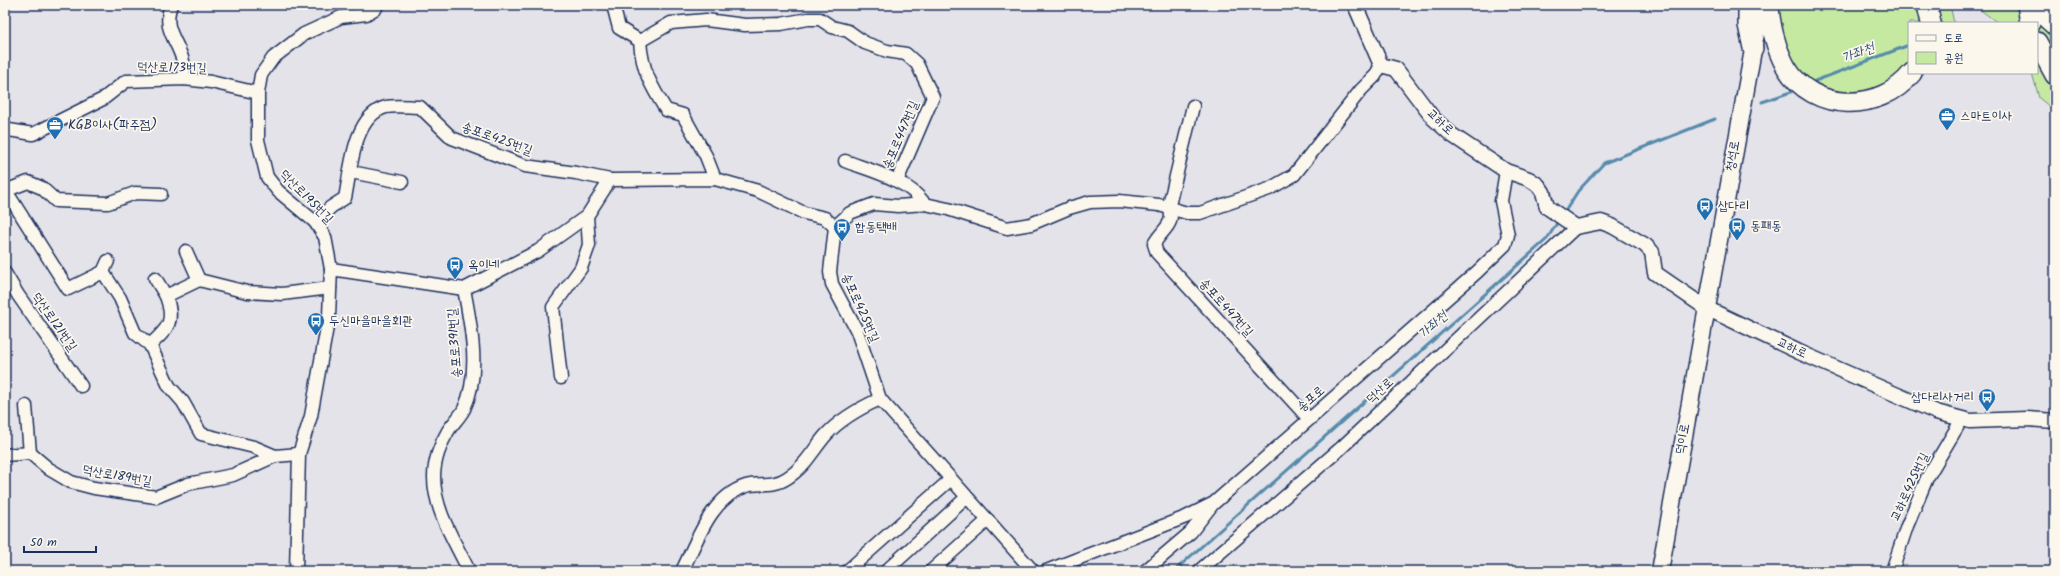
<svg xmlns="http://www.w3.org/2000/svg" width="2060" height="576" font-family="Kalam,'Poor Story',sans-serif">
  <style>
    .green { fill: #c6e9a2; stroke: #708c80 }
    .lines { fill: none; stroke-linecap: round; stroke-linejoin: round }
    .stream { stroke: #568bab; stroke-width: 3 }
    .minor-casing { stroke: #1b2f5e; stroke-width: 15 }
    .tertiary-casing { stroke: #1b2f5e; stroke-width: 17 }
    .secondary-casing { stroke: #1b2f5e; stroke-width: 19 }
    .trunk-casing { stroke: #1b2f5e; stroke-width: 22 }
    .minor { stroke: #fbf7ec; stroke-width: 12 }
    .tertiary { stroke: #fbf7ec; stroke-width: 14 }
    .secondary { stroke: #fbf7ec; stroke-width: 16 }
    .trunk { stroke: #fbf7ec; stroke-width: 19 }
    .labels { text-anchor: middle; dominant-baseline: central; stroke-width: 3.5; stroke-linejoin: round; paint-order: stroke }
    .street-label { font-size: 13px; fill: #1b2f5e; stroke: #fbf7ec }
    .poi-label { font-size: 13px; fill: #1b2f5e; stroke: #fbf7ec; text-anchor: start }
    .water-label { font-size: 14px; font-style: italic; fill: #34557e; stroke: #fbf7ec }
  </style>
  <rect width="100%" height="100%" fill="#e5e3ea"/>
  <filter id="ink" filterUnits="userSpaceOnUse"><feTurbulence type="fractalNoise" baseFrequency=".025" numOctaves="2"/><feDisplacementMap in="SourceGraphic" scale="8" xChannelSelector="R" yChannelSelector="G"/><feConvolveMatrix kernelMatrix="1 2 1 2 8 2 1 2 1" color-interpolation-filters="sRGB"/></filter>
  <g filter="url(#ink)">
    <g class="green">
      <path d="M1777 5H1950L1954 23H1909V65L1904 72 1873 92 1839 96 1805 80 1783 47Z"/>
      <path d="M1974 5H2055V111L2039 98 2032 73H2037V23H1998Z"/>
    </g>
    <g class="lines">
      <g class="stream">
        <path d="M1815 81 1909 45"/>
        <path d="M1762 102 1791 92"/>
        <path d="M1564 213 1578 191 1604 163 1715 119"/>
        <path d="M1174 571 1547 239 1559 220"/>
      </g>
      <g class="minor-casing">
        <g id="minor">
          <path d="M171 5C162 29 177 39 183 61 184 67 184 73 184 79"/>
          <path d="M613 5 619 28 640 41C642 70 651 86 666 110L683 115 706 156 715 179"/>
          <path d="M640 41 671 23 706 20 745 25 781 24 808 19H820L832 27 848 31 865 43 887 51 906 54 917 64 933 97 897 181"/>
          <path d="M1193 106 1169 205C1176 225 1163 228 1154 244L1157 253 1309 419"/>
          <path d="M5 127 9 130 33 134 103 99 126 81 184 79 211 82 258 93"/>
          <path d="M845 161C872 171 907 179 925 204"/>
          <path d="M351 172 402 182"/>
          <path d="M5 191 28 182 42 188 56 201 108 203 135 193 161 194"/>
          <path d="M6 191 68 289 103 272 120 298 135 333 150 345 169 386 183 402 201 434 254 447 275 456 299 454"/>
          <path d="M315 222 331 207 345 198C351 170 353 116 386 107 396 105 410 107 420 107L452 138 525 166 576 173 610 180 715 179 758 191 804 213 825 218 835 227"/>
          <path d="M835 227 850 213 874 204 898 206 925 204 948 209 1007 228 1031 224 1069 208 1090 202 1119 201 1159 205 1187 213H1200L1269 189 1294 175 1361 90 1375 76 1381 65"/>
          <path d="M835 227 830 272 832 284 857 331 880 399 1033 571"/>
          <path d="M186 251 199 280"/>
          <path d="M331 269 464 289 538 251 587 216 610 180"/>
          <path d="M103 272 108 261"/>
          <path d="M5 273 18 295 81 386"/>
          <path d="M155 278 166 296 199 280 247 292 282 294 330 288"/>
          <path d="M464 289C471 326 481 373 464 409 460 417 453 423 448 431 440 444 434 462 434 477 434 510 455 542 469 571"/>
          <path d="M150 345C169 328 175 321 166 296"/>
          <path d="M561 378 553 307 581 268 589 245 587 216"/>
          <path d="M26 406 30 453"/>
          <path d="M5 455 30 453 49 469 71 482 94 488 156 497 188 484 233 475 275 456"/>
          <path d="M296 571 299 454 311 416 329 316 331 269 325 237 315 222 278 191 267 177 258 140V93L261 75 273 58 304 34 341 17 366 14 376 8 377 5"/>
          <path d="M682 571C697 541 711 497 746 486 759 482 772 488 787 478 804 468 813 450 825 436 840 419 860 408 880 399"/>
          <path d="M847 571 951 479"/>
          <path d="M886 571 967 497"/>
          <path d="M931 571 988 520"/>
          <path d="M1046 571 1186 517 1214 503 1477 272 1505 245 1508 235 1501 201 1506 171"/>
          <path d="M1145 571 1191 532 1212 505"/>
          <path d="M1199 571 1341 448 1576 227"/>
          <path d="M1892 571 1907 526 1927 478 1962 419"/>
        </g>
      </g>
      <g class="tertiary-casing">
        <path id="tertiary" d="M1355 5 1381 65 1396 69 1433 118 1452 135 1506 171 1529 179 1538 185 1543 192 1547 207 1576 227 1601 222 1612 226 1645 245 1652 252 1655 273 1706 308 1799 352 1936 412 1970 421 2027 419 2055 421"/>
      </g>
      <g class="secondary-casing">
        <path id="secondary" d="M1660 571 1761 5"/>
      </g>
      <g class="trunk-casing">
        <g id="trunk">
          <path d="M1748 5V25L1753 48"/>
          <path d="M1769 5C1770 25 1776 49 1786 67 1813 113 1880 113 1912 73"/>
          <path d="M1927 5 1931 23"/>
          <path d="M2027 5 2030 23"/>
          <path d="M2032 5 2055 26"/>
          <path d="M2037 42 2055 75"/>
        </g>
      </g>
      <use href="#minor" class="minor"/>
      <use href="#tertiary" class="tertiary"/>
      <use href="#secondary" class="secondary"/>
      <use href="#trunk" class="trunk"/>
    </g>
  </g>
  <defs>
    <g id="office-pin" transform="scale(0.9)"><path d="M0 17L-7.5 6A9.5 9.5 0 1 1 7.5 6Z" fill="#1f6fb2" stroke="#fbf7ec"/><path d="M-6-3h4V-5.5h4V-3h4V5H-6ZM-1-4.5V-3h2v-1.5ZM-6 0V1H6V0Z" fill="#fff"/></g>
    <g id="bus-pin" transform="scale(0.9)"><path d="M0 17L-7.5 6A9.5 9.5 0 1 1 7.5 6Z" fill="#1f6fb2" stroke="#fbf7ec"/><path d="M-5-6H5V4H4V6H2V4H-2V6H-4V4H-5ZM-3.5-4V0h7V-4ZM-3.5 1.2v1.5H-2V1.2ZM2 1.2v1.5H3.5V1.2Z" fill="#fff"/></g>
  </defs>
  <g fill-rule="evenodd">
    <use href="#office-pin" x="1947" y="116"/>
    <use href="#office-pin" x="55" y="125"/>
    <use href="#bus-pin" x="1705" y="206"/>
    <use href="#bus-pin" x="1737" y="226"/>
    <use href="#bus-pin" x="842" y="227"/>
    <use href="#bus-pin" x="455" y="265"/>
    <use href="#bus-pin" x="316" y="321"/>
    <use href="#bus-pin" x="1987" y="397"/>
  </g>
  <g class="labels">
    <g class="street-label">
      <text transform="translate(172 68) rotate(1)">덕산로173번길</text>
      <text transform="translate(1440 122) rotate(43)">교하로</text>
      <text transform="translate(901 135) rotate(-67)">송포로447번길</text>
      <text transform="translate(497 139) rotate(20)">송포로425번길</text>
      <text transform="translate(1733 156) rotate(-80)">청석로</text>
      <text transform="translate(306 197) rotate(45)">덕산로195번길</text>
      <text transform="translate(860 308) rotate(66)">송포로425번길</text>
      <text transform="translate(1226 308) rotate(48)">송포로447번길</text>
      <text transform="translate(54 322) rotate(55)">덕산로121번길</text>
      <text transform="translate(455 343) rotate(-94)">송포로391번길</text>
      <text transform="translate(1792 348) rotate(25)">교하로</text>
      <text transform="translate(1380 391) rotate(-43)">덕산로</text>
      <text transform="translate(1311 399) rotate(-41)">송포로</text>
      <text transform="translate(1683 439) rotate(-80)">덕이로</text>
      <text transform="translate(117 476) rotate(10)">덕산로189번길</text>
      <text transform="translate(1910 487) rotate(-65)">교하로425번길</text>
    </g>
    <g class="poi-label">
      <text x="1960" y="116">스마트이사</text>
      <text x="68" y="125">KGB이사(파주점)</text>
      <text x="1718" y="206">삽다리</text>
      <text x="1750" y="226">동패동</text>
      <text x="855" y="227">합동택배</text>
      <text x="468" y="265">옥이네</text>
      <text x="329" y="321">두신마을마을회관</text>
      <text x="1974" y="397" text-anchor="end">삽다리사거리</text>
    </g>
    <g class="water-label">
      <text transform="translate(1858 53) rotate(-21)">가좌천</text>
      <text transform="translate(1433 325) rotate(-42)">가좌천</text>
    </g>
  </g>
  <rect width="2060" height="576" fill="none" stroke="#fbf7ec" stroke-width="20"/>
  <rect x="10" y="10" width="2040" height="556" fill="none" stroke="#1b2f5e" stroke-width="1.5" filter="url(#ink)"/>
  <rect x="1908" y="22" width="130" height="52" fill="#fbf7ec" stroke="#a1a7b3"/>
  <rect x="1916" y="35" width="20" height="6" fill="#fbf7ec" stroke="#a1a7b3"/>
  <text x="1944" y="42" font-size="12" fill="#1b2f5e">도로</text>
  <rect x="1916" y="52" width="20" height="12" fill="#c6e9a2" stroke="#a1a7b3"/>
  <text x="1944" y="62" font-size="12" fill="#1b2f5e">공원</text>
  <path d="M24 546v6h72v-6" fill="none" stroke="#1b2f5e" stroke-width="2"/>
  <text x="30" y="546" font-size="12" fill="#1b2f5e" stroke="#fbf7ec" stroke-width="3" paint-order="stroke">50 m</text>
</svg>
